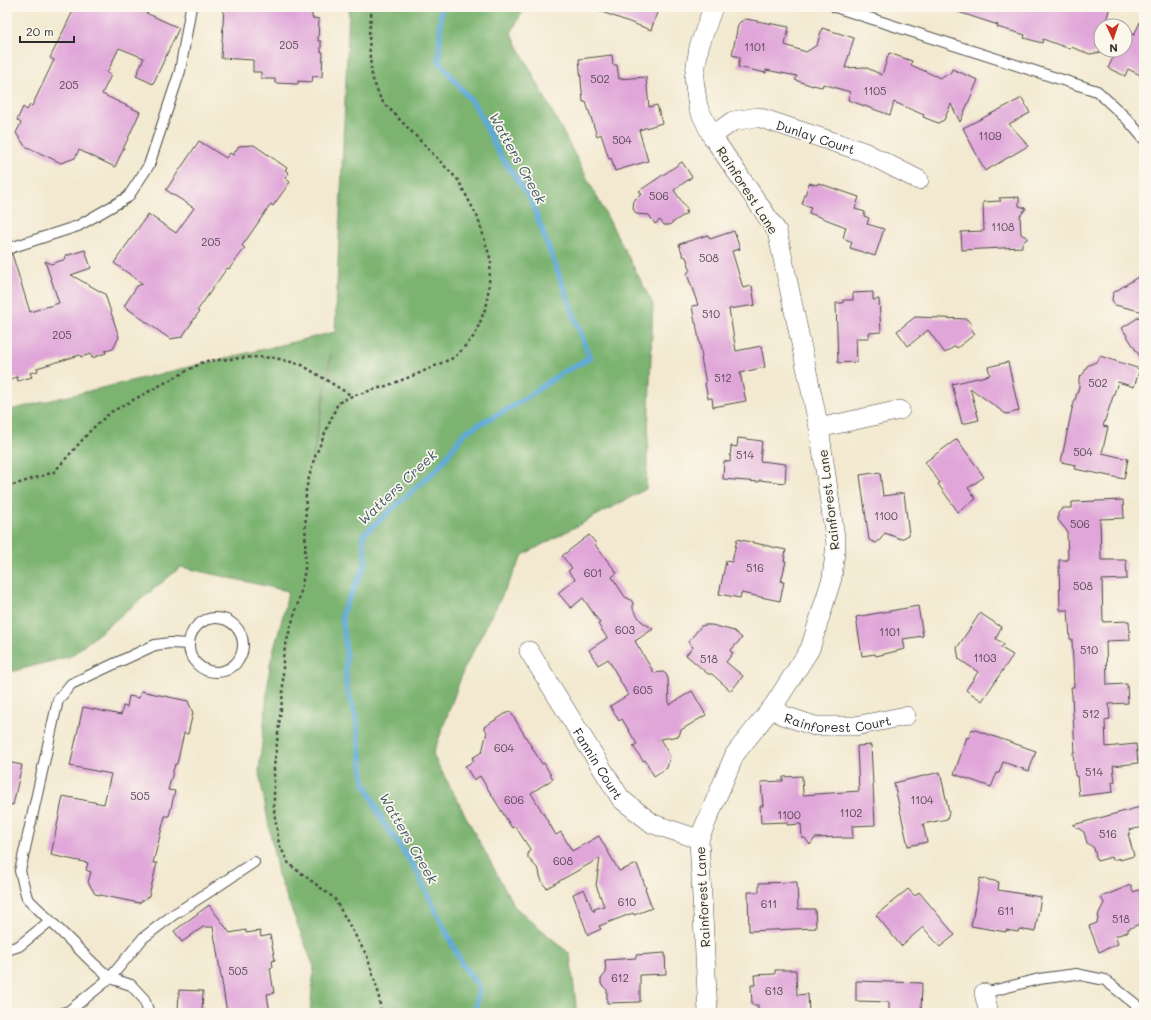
<svg xmlns="http://www.w3.org/2000/svg" width="1151" height="1020" font-family="Mali,sans-serif">
  <style>
    .forest { fill: #7bb371; stroke: #536f4e; fill-rule: evenodd }
    .lines { fill: none; stroke-linecap: round; stroke-linejoin: round }
    .stream { stroke: #60aad8; stroke-width: 5.5 }
    .building { fill: #e0a6d9 }
    .service-casing { stroke: #494844; stroke-width: 12 }
    .minor-casing { stroke: #494844; stroke-width: 20 }
    .path { stroke: #494844; stroke-width: 2.5; stroke-dasharray: 3 3; stroke-linecap: butt }
    .service { stroke: #fff; stroke-width: 10 }
    .minor { stroke: #fff; stroke-width: 19 }
    .labels { text-anchor: middle; dominant-baseline: central; stroke-width: 3.5; stroke-linejoin: round; paint-order: stroke }
    .number-label { font-size: 11px; fill: #584a56 }
    .street-label { font-size: 13px; fill: #2b2b2b; stroke: #fbf7ec }
    .water-label { font-size: 14px; font-style: italic; fill: #3e5768; stroke: #fbf7ec }
  </style>
  <rect width="100%" height="100%" fill="#fbf7ec"/>
  <filter id="ink" filterUnits="userSpaceOnUse"><feTurbulence type="fractalNoise" baseFrequency=".025" numOctaves="2"/><feDisplacementMap in="SourceGraphic" scale="8" xChannelSelector="R" yChannelSelector="G"/><feConvolveMatrix kernelMatrix="1 2 1 2 8 2 1 2 1" color-interpolation-filters="sRGB"/></filter>
  <filter id="wash" filterUnits="userSpaceOnUse"><feTurbulence type="fractalNoise" baseFrequency=".012" numOctaves="4" result="noise"/><feDisplacementMap in="SourceGraphic" scale="16" xChannelSelector="R" yChannelSelector="G"/><feGaussianBlur stdDeviation="0.9" result="paint"/><feColorMatrix in="noise" values="0 0 0 0 0 0 0 0 0 0 0 0 0 0 0 0 0 1.4 0 .05"/><feComposite in="paint" operator="in"/></filter>
  <g filter="url(#wash)">
    <rect width="100%" height="100%" fill="#f3e9d0"/>
    <path class="forest" d="M349 7H525L511 33 653 304 646 489 523 555 464 669 433 755 514 906 570 954 577 1013H310L314 967 278 875 259 772 270 664 285 608 288 591 181 567 71 656 7 673V414L14 409 335 332ZM331 352 330 367 311 467V466Z"/>
    <g class="lines">
      <path class="stream" d="M441 7 439 61 476 107 500 155 530 198 590 358 560 374 517 404 465 432 438 468 363 535 366 563 342 613 346 653V687L356 716 364 781 382 820 416 870 462 964 479 987 475 1013"/>
    </g>
    <g id="blocks">
      <g class="building">
        <path d="M75 7H133L179 28 153 84 136 76 144 58 119 48 107 73 111 75 102 94 140 112 115 167 79 150 75 158 61 163 25 146 16 133 21 123 17 120 23 107 27 110 30 105 32 106 54 60 50 58Z"/>
        <path d="M224 7H312V18L319 19 318 41H321V52H323L322 77 313 76 312 82 298 81V84L275 83V79H261V72H253V60L221 58Z"/>
        <path d="M594 7H659L651 30 594 9Z"/>
        <path d="M953 7H1110L1106 21 1116 26H1101V50H1113L1090 54 1071 47 1070 49 1043 39 1042 43 1024 38 1025 35 997 27 998 25 952 10Z"/>
        <path d="M1144 14V77L1128 69 1125 76 1108 68 1117 50H1125V31L1134 35Z"/>
        <path d="M746 19 789 27 785 45 806 52 817 45 822 28 854 38 845 68 865 67 882 75 889 53 912 61 911 65 940 78 945 75 950 74 952 69 978 80 960 122 951 104 944 120 938 123 923 117 924 115 894 102 890 115 848 100 850 92 823 84 822 87 813 85V86L795 80 797 76 766 70V73L738 67 740 57 732 55 738 25 740 22Z"/>
        <path d="M612 55 613 65H617L619 79 646 77 649 107 657 105 662 123 639 130 648 161 615 171 611 158 609 159 601 134 597 136 586 102H583L579 59Z"/>
        <path d="M1022 98 1030 113 1009 124 1023 139 1028 146 985 171 963 128Z"/>
        <path d="M199 141 226 158 230 153 233 155 239 146 254 145 287 168 285 170 289 173 285 178 290 182 273 206 271 204 242 246 245 248 229 269 227 268 197 311 199 312 195 318 182 337 170 339 124 306 137 286 143 284 114 263 148 214 176 233 194 208 166 190Z"/>
        <path d="M682 162 692 177 674 190 688 211 685 212 687 213 669 225H664L660 220 655 224 649 215 636 214 633 208 634 200 642 194 639 191Z"/>
        <path d="M809 183 817 185 818 183 859 197 855 209 865 212 864 216 869 218 867 224 884 229 875 256 850 248 852 242 843 238 846 227 809 213 811 207 802 204Z"/>
        <path d="M1019 197V206L1026 208 1020 216 1021 234 1028 238 1022 243V247L962 250 961 232 984 231 983 202 1001 201 999 198Z"/>
        <path d="M734 231 740 249 732 251 743 288 752 286 755 305 729 309 736 351 761 346 765 367 740 373 746 401 713 407 712 398H708L705 384 706 383 701 358 702 357 696 323H695L692 306 698 305 687 274 690 269 686 257 683 256 679 244 708 235 710 239Z"/>
        <path d="M85 250 91 268 71 275 105 294 119 337 113 349 105 351 106 353 92 358 91 354 81 357 80 355 37 368 38 371 30 373 32 377 18 381 17 377 7 380V255L12 254 30 312 59 303 45 261 51 264 66 259 65 256Z"/>
        <path d="M1144 273V312L1115 305 1112 300 1113 293Z"/>
        <path d="M873 292V300L879 299 881 332 869 333V338H856L857 362 838 363 836 303H843V300H853V293Z"/>
        <path d="M1144 314V363L1122 328Z"/>
        <path d="M915 317 967 319 971 324 970 327 975 334 957 348 955 346 945 353 928 330 908 346 897 331Z"/>
        <path d="M1100 356 1140 369 1134 387 1118 382 1103 426 1108 427 1102 453 1128 459 1124 479 1075 469 1076 465 1061 462 1072 409 1079 387V378L1084 373 1087 366 1098 361Z"/>
        <path d="M1008 362 1019 411 1006 414 970 388 979 420 962 424 952 384 990 375 988 367Z"/>
        <path d="M738 438 762 441 760 461 786 464 785 483 759 480V482L723 479 724 461 730 462 731 446 737 447Z"/>
        <path d="M957 439 984 477 968 488 976 499 958 512 938 484 940 483 925 462Z"/>
        <path d="M880 472 883 496 904 493 909 535 901 539 885 533 880 540 876 543 869 540 860 475Z"/>
        <path d="M1123 500 1124 518 1100 519 1101 560H1126L1127 579 1102 580 1103 622 1129 621 1130 640 1106 641 1107 685 1127 684 1128 703 1109 704 1110 719 1105 720 1106 747 1136 744 1138 763 1113 766 1115 782H1112L1113 792 1079 796 1077 776H1075L1073 752H1075L1072 695 1071 687H1074L1072 639H1070L1068 610H1060L1059 560H1068L1067 531 1058 520V513L1063 508H1072V502Z"/>
        <path d="M589 535 595 542 596 546 617 573 612 577 625 597 631 600 633 603V609L641 621 653 629 635 641 654 673 663 672 666 674 668 679 669 705 692 691 706 715 681 730 679 736 660 739 670 756 667 768 654 776 645 760 643 761 633 746 637 744 622 719 619 721 610 706 628 695 608 659 598 665 589 650 607 638 598 624 600 623 583 598 571 608 558 593 575 579 568 571 572 568 562 556Z"/>
        <path d="M737 539 786 550 784 561H786L781 582H784L780 601 741 593 740 598 719 594 726 561 732 562Z"/>
        <path d="M918 606 923 636 903 639 905 649 876 656 875 654 862 656 856 617Z"/>
        <path d="M980 613 1001 627 996 639 1004 644 1001 648 1013 655 982 701 966 690 978 672 959 659 957 648Z"/>
        <path d="M705 625H712L734 631 742 638 730 651 733 653 726 662 743 676 731 691 712 674H708L686 655 693 647 688 642 701 626Z"/>
        <path d="M141 691 188 701 193 713 188 734 184 733 177 764H175L168 790 175 791 169 816H165L153 863H157L149 896 139 903 95 894 88 882 91 872 86 870 88 863 51 855 63 796 104 804 111 774 70 766 83 707 121 715 123 706 127 707 129 696 139 698Z"/>
        <path d="M510 711 542 764 544 763 553 779 531 793 556 835 561 832 572 851 599 836 619 871 637 864 646 888H645L652 908 634 915 633 913 599 926 601 929 588 935 573 894 584 889 593 911H595L594 909 604 906 596 885 600 858 547 888 543 884 540 876 539 870 528 858V854L530 849 515 826 512 828 480 776 474 780 465 766 474 761 472 758 482 752 487 732 484 727Z"/>
        <path d="M972 729 1036 751 1029 771 1003 762 999 773H997L991 787 954 774 967 737 969 738Z"/>
        <path d="M871 745 875 825 852 826 853 838H842L841 837 815 838 810 845 805 838H802L801 824 787 825V822L761 823 760 806H763L761 782 783 781V777L802 776 803 795 859 791 857 746Z"/>
        <path d="M7 762 22 765 13 805 7 804Z"/>
        <path d="M940 772 949 812 947 819 923 824 927 842 908 846 894 783Z"/>
        <path d="M1144 806V827L1129 830 1130 834H1128L1134 856 1120 860V858L1113 860 1112 857 1097 861 1094 848 1087 843 1084 832 1073 825Z"/>
        <path d="M980 878 999 882 998 890 1041 897 1035 932 1019 929 1018 932 1006 930V932L971 926Z"/>
        <path d="M797 882 798 909H815L816 928 749 931 748 892H759V883Z"/>
        <path d="M1131 885 1133 892 1139 890 1144 904V922L1128 929V932L1115 936 1118 944 1099 952 1089 926 1097 923 1099 913 1104 903 1101 897Z"/>
        <path d="M908 889 915 896 919 892 955 935 940 947 923 927 901 946 876 915Z"/>
        <path d="M209 905 230 933 246 930V933L260 931 261 937 270 935 275 960 272 961 273 967 270 968 274 993 267 994 270 1013H227L213 927H203L182 942 174 931Z"/>
        <path d="M665 953 666 974 640 975V1002L607 1003V990L601 984V979L606 973 605 960 636 958V955Z"/>
        <path d="M775 970H796L797 995 808 994 809 1013H758V1005H752L751 985H755L754 975 775 974Z"/>
        <path d="M856 981 922 983 921 1013H889V1002L856 1001Z"/>
        <path d="M179 990 203 991 202 1013H182V1011H178Z"/>
      </g>
    </g>
  </g>
  <g filter="url(#ink)">
    <use href="#blocks" fill-opacity="0" stroke="#494844" stroke-width="1"/>
    <g class="lines">
      <g class="service-casing">
        <g id="service">
          <path d="M835 7 1097 91 1127 119 1144 139"/>
          <path d="M7 249 78 226 128 197 149 165 180 71 191 7"/>
          <circle cx="216" cy="645" r="27"/>
          <path d="M7 950 19 946 50 921"/>
          <path d="M984 993 1039 979 1076 974 1105 980 1144 1011"/>
          <path d="M62 1013 69 1011 110 978 143 938 173 915 212 890 254 862"/>
          <path d="M149 1013 144 999 131 985 110 978 94 964 27 898 20 871 58 700 71 684 155 645 170 643 188 644"/>
        </g>
      </g>
      <g class="minor-casing">
        <g id="minor">
          <path id="s1" d="M712 136 733 121 758 117 864 152 919 180"/>
          <path d="M819 428 900 410"/>
          <path id="s2" d="M529 651 621 799 653 824 699 839"/>
          <path id="s3" d="M774 705 782 715 815 726H855L906 716"/>
          <path d="M984 993 989 1013"/>
          <path d="M708 1013 699 839 735 754 774 705 810 649 832 578 836 544 819 428 777 231 712 136 698 107 694 79 699 47 713 7"/>
        </g>
      </g>
      <g class="path">
        <path d="M372 7 369 34 370 57 372 77 381 100 458 180 478 218 491 261 487 304 475 335 455 357 415 375 386 386 352 396 338 403 314 459 306 489 305 569 300 596 288 636 283 657V692L274 767V810L279 844 289 864 334 898 367 956 378 991 381 1013"/>
        <path d="M7 487 54 472 92 429 111 412 205 361 253 357 276 358 302 365 352 396"/>
      </g>
      <use href="#service" class="service"/>
      <use href="#minor" class="minor"/>
    </g>
  </g>
  <g class="labels">
    <g class="number-label">
      <text x="289" y="44">205</text>
      <text x="755" y="46">1101</text>
      <text x="600" y="78">502</text>
      <text x="69" y="84">205</text>
      <text x="875" y="90">1105</text>
      <text x="990" y="135">1109</text>
      <text x="622" y="139">504</text>
      <text x="659" y="195">506</text>
      <text x="1003" y="226">1108</text>
      <text x="211" y="241">205</text>
      <text x="709" y="257">508</text>
      <text x="711" y="313">510</text>
      <text x="62" y="334">205</text>
      <text x="723" y="377">512</text>
      <text x="1098" y="382">502</text>
      <text x="1083" y="451">504</text>
      <text x="745" y="454">514</text>
      <text x="886" y="515">1100</text>
      <text x="1080" y="523">506</text>
      <text x="755" y="567">516</text>
      <text x="593" y="572">601</text>
      <text x="1083" y="585">508</text>
      <text x="625" y="629">603</text>
      <text x="890" y="631">1101</text>
      <text x="1089" y="649">510</text>
      <text x="985" y="657">1103</text>
      <text x="709" y="658">518</text>
      <text x="643" y="689">605</text>
      <text x="1091" y="713">512</text>
      <text x="504" y="747">604</text>
      <text x="1094" y="771">514</text>
      <text x="140" y="795">505</text>
      <text x="514" y="799">606</text>
      <text x="922" y="799">1104</text>
      <text x="851" y="812">1102</text>
      <text x="789" y="814">1100</text>
      <text x="1108" y="833">516</text>
      <text x="563" y="860">608</text>
      <text x="627" y="901">610</text>
      <text x="769" y="903">611</text>
      <text x="1006" y="910">611</text>
      <text x="1121" y="918">518</text>
      <text x="238" y="970">505</text>
      <text x="620" y="977">612</text>
      <text x="774" y="990">613</text>
    </g>
    <g class="street-label">
      <text stroke="none"><textPath href="#s1" startOffset="112">Dunlay Court</textPath></text>
      <text transform="translate(748 190) rotate(57)">Rainforest Lane</text>
      <text transform="translate(828 500) rotate(-97)">Rainforest Lane</text>
      <text stroke="none"><textPath href="#s3" startOffset="70">Rainforest Court</textPath></text>
      <text stroke="none"><textPath href="#s2" startOffset="132">Fannin Court</textPath></text>
      <text transform="translate(702 897) rotate(-93)">Rainforest Lane</text>
    </g>
    <g class="water-label">
      <text transform="translate(518 158) rotate(61)">Watters Creek</text>
      <text transform="translate(397 487) rotate(-43)">Watters Creek</text>
      <text transform="translate(409 838) rotate(60)">Watters Creek</text>
    </g>
  </g>
  <rect width="1151" height="1020" fill="none" stroke="#fbf7ec" stroke-width="24"/>
  <g transform="translate(1113 38) rotate(177)"><circle r="19" fill="#fbf7ec" stroke="#a8a59f"/>
  <path d="M0-3L7 15L0 10L-7 15Z" fill="#c8321e"/>
  <text y="-6" font-size="11" font-weight="bold" text-anchor="middle" fill="#2b2b2b">N</text>
  </g>
  <path d="M20 36v6h54v-6" fill="none" stroke="#2b2b2b" stroke-width="2"/>
  <text x="26" y="36" font-size="12" fill="#2b2b2b" stroke="#fbf7ec" stroke-width="3" paint-order="stroke">20 m</text>
</svg>
